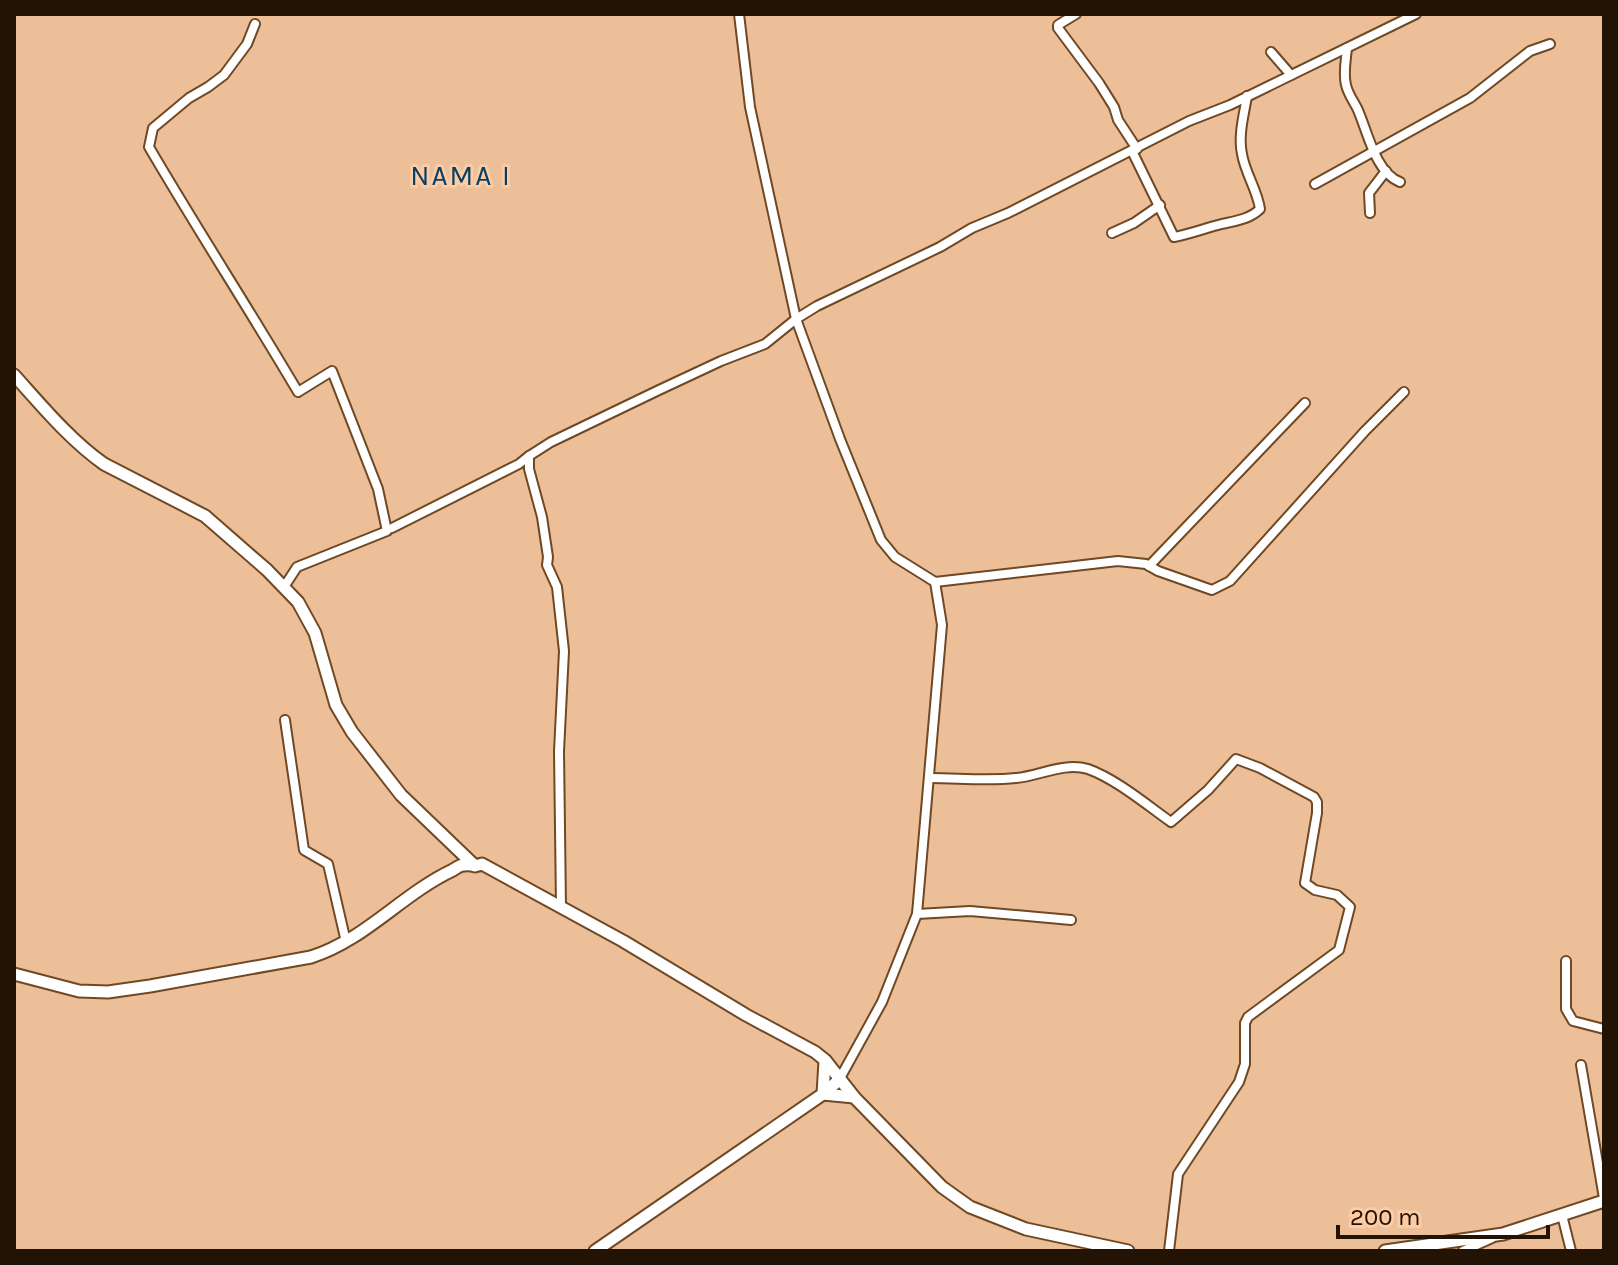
<svg xmlns="http://www.w3.org/2000/svg" width="1618" height="1265" font-family="Karla,sans-serif">
  <style>
    .lines { fill: none; stroke-linecap: round; stroke-linejoin: round }
    .street-casing { stroke: #6f4824; stroke-width: 12 }
    .secondary-casing { stroke: #6f4824; stroke-width: 15 }
    .street { stroke: #fff; stroke-width: 8 }
    .secondary { stroke: #fff; stroke-width: 11 }
    .labels { text-anchor: middle; dominant-baseline: central; stroke-width: 6; stroke-linejoin: round; paint-order: stroke }
    .quarter-label { font-size: 28px; letter-spacing: 2px; fill: #053f61; stroke: #fbcca5 }
  </style>
  <rect width="100%" height="100%" fill="#edbf99"/>
  <g class="lines">
    <g class="street-casing">
      <g id="street">
        <path d="M739 14 750 107 796 319 840 439 881 540 895 557 935 582 942 625 917 914 882 1002 839 1080"/>
        <path d="M1076 14 1058 25V28L1099 83 1114 107 1118 120 1137 149"/>
        <path d="M255 24 247 44 224 75 208 87 189 98 153 128 149 147C197 229 249 309 298 392L332 371 378 489 387 531 297 567 284 587"/>
        <path d="M1347 48C1346 60 1343 73 1346 85 1348 94 1353 100 1357 108 1367 129 1375 173 1400 182"/>
        <path d="M1271 52 1291 75"/>
        <path d="M1132 151 1174 237C1190 234 1203 229 1218 225 1233 221 1249 220 1260 209 1257 189 1245 173 1242 154 1238 135 1244 115 1247 96"/>
        <path d="M1315 184 1470 98 1530 51 1550 44"/>
        <path d="M1370 213 1369 193 1386 171"/>
        <path d="M1112 233 1134 223 1160 205"/>
        <path d="M529 456 551 442 659 390 721 361 765 344 796 319 817 306 940 247 972 228 1008 213 1189 121 1230 105 1416 14"/>
        <path d="M392 528 519 464 529 456V469L542 517 548 557 547 565 557 587 564 651 559 751 561 907"/>
        <path d="M1149 566 1305 403"/>
        <path d="M935 582 1118 561 1146 564 1158 571 1212 590 1230 581 1365 431 1404 392"/>
        <path d="M285 720 304 850 328 864 346 942"/>
        <path d="M930 778C958 778 988 781 1016 778 1039 776 1064 762 1088 769 1116 779 1147 805 1171 822L1208 790 1236 759 1260 768 1314 797 1317 802V813L1305 883 1315 890 1337 895 1350 907 1339 950 1248 1017 1245 1023V1064L1239 1082 1178 1174 1169 1251"/>
        <path d="M917 914 970 911 1071 920"/>
        <path d="M1566 961V1009L1573 1021 1604 1029"/>
        <path d="M1581 1065 1604 1198"/>
        <path d="M1562 1215 1571 1251"/>
        <path d="M1463 1251 1492 1238"/>
      </g>
    </g>
    <g class="secondary-casing">
      <g id="secondary">
        <path d="M14 375C42 406 70 440 104 464L205 516 267 570 298 602 315 633 336 705 352 732 401 795 475 866"/>
        <path d="M14 974 79 991 108 992 150 986 311 957C365 940 402 894 453 870 456 868 460 865 464 865 471 864 475 867 482 864L623 941 746 1015 815 1052 825 1060 854 1097 942 1187 970 1207 1026 1229 1128 1251"/>
        <path d="M825 1061 823 1094 854 1097"/>
        <path d="M595 1251 823 1094 839 1080"/>
        <path d="M1385 1251 1503 1234 1604 1201"/>
      </g>
    </g>
    <use href="#street" class="street"/>
    <use href="#secondary" class="secondary"/>
  </g>
  <g class="labels">
    <g class="quarter-label">
      <text x="461" y="175">NAMA I</text>
    </g>
  </g>
  <rect width="1618" height="1265" fill="none" stroke="#231305" stroke-width="32"/>
  <path d="M1338 1225v12h210v-12" fill="none" stroke="#231305" stroke-width="4"/>
  <text x="1350" y="1225" font-size="24" fill="#231305" stroke="#fbcca5" stroke-width="6" paint-order="stroke">200 m</text>
</svg>
